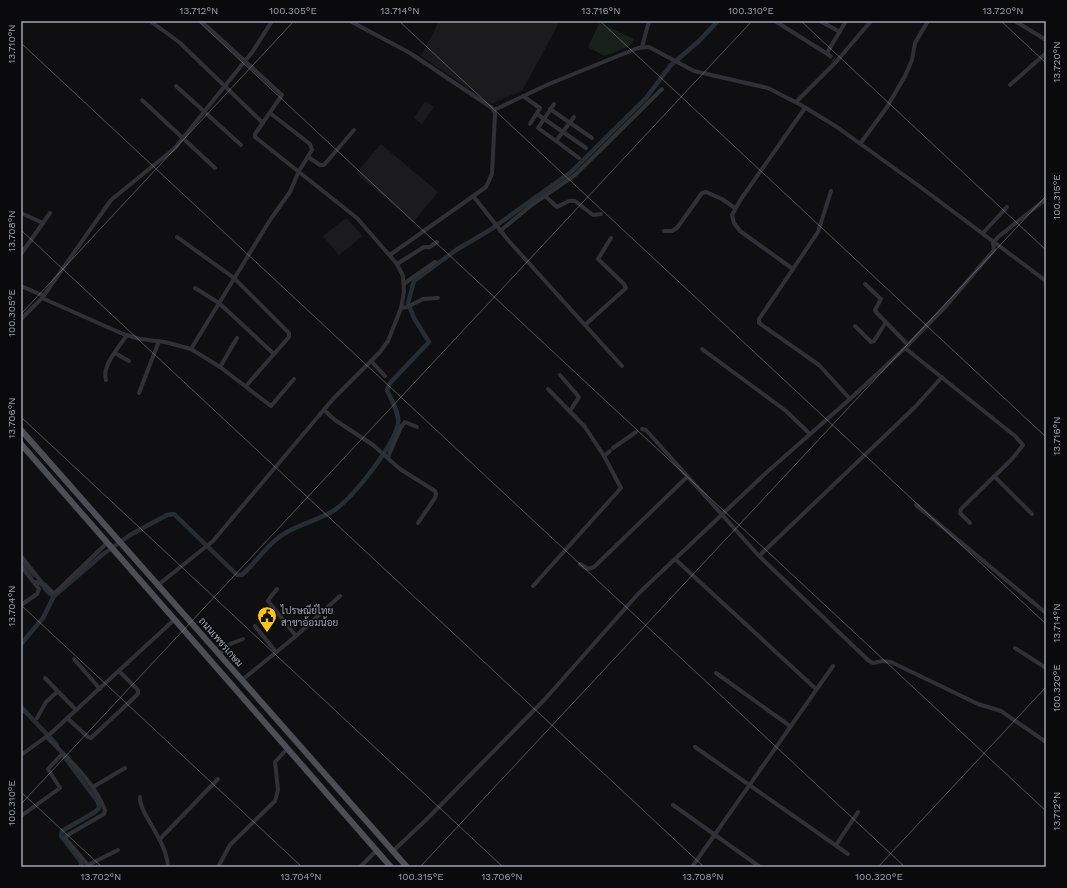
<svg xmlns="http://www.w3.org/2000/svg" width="1067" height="888" font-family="'Work Sans',Sarabun,sans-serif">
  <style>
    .built { fill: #1b1b1e }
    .green { fill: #19211b }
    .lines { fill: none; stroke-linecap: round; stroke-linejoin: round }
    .canal { stroke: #252d35; stroke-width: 4.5 }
    .minor-tunnel { stroke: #2c2d31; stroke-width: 4; stroke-dasharray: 4 2; stroke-linecap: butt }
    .minor { stroke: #303036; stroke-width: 4 }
    .primary { stroke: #4c4d55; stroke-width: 6 }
    .ticks { fill: none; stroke: #9fa4b3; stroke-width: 1; stroke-opacity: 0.45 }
    .labels { text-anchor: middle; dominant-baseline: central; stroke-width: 3; stroke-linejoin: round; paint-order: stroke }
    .poi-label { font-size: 10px; fill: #9fa4b3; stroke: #0a0a0c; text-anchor: start }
    .street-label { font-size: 10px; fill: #9fa4b3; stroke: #0a0a0c }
    .neatline { fill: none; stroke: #9fa4b3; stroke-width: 1.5 }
    .ticks-label { font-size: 10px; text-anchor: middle; fill: #9fa4b3 }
  </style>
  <rect width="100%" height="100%" fill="#0f0f11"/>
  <g class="built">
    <path d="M439 21H560L522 91 491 104 421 56Z"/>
    <path d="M425 101 434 107 422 124 414 118Z"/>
    <path d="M381 144 438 192 413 222 356 173Z"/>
    <path d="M346 218 363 236 339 255 323 236Z"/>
  </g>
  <path class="green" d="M600 22V23L634 39 630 46 604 56 588 47Z"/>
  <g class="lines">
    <g class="canal">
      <path d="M21 560 34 575"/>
      <path d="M40 582 49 593 54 596"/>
      <path d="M21 644 43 618 54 596 102 555 130 535 167 515 174 514 237 575H242C255 563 265 548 278 538 292 526 317 521 333 511 353 498 393 447 398 424 400 414 391 399 387 390L390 383 429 342 414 318 408 303 414 281 456 250 490 230 571 172 646 98 671 65 698 42 718 21"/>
      <path d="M21 707 57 745"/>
      <path d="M63 755 98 802 99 808 95 812 62 831 61 836 81 862 82 867"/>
    </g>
    <path class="minor-tunnel" d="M829 55 834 60"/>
    <g class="minor">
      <path d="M150 21 179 42 263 123"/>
      <path d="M350 21 410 53 492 108 495 113 492 174 486 187 390 255"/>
      <path d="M775 21 829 55"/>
      <path d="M820 21 840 32"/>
      <path d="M1015 21 1046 40"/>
      <path d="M642 47 649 21"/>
      <path d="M827 53 846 21"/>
      <path d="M1010 85 1046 53"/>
      <path d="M176 86 241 145"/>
      <path d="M523 96 540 108 530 124"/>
      <path d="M142 100 215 168"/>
      <path d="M796 102 836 62 871 21"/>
      <path d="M554 104 538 128 556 141 574 117"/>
      <path d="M805 108 741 199 732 215 734 223 740 231 793 269 759 319V323L819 365 850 399"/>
      <path d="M550 109 592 138"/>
      <path d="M494 110 549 84 623 54 638 48 649 47 694 71 768 88 801 105 837 127 919 186 1046 281"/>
      <path d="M537 114 586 148"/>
      <path d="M556 141 579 158"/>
      <path d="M860 144 887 107 905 76 912 60 915 43 928 21"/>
      <path d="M308 157 320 165H324L354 130"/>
      <path d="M545 196 557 207 569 201H575L593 215 601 214"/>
      <path d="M474 197 508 240 622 366"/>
      <path d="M21 213 43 223"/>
      <path d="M500 231 533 204 575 175 662 89"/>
      <path d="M664 231H672L677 228 702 193 706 192 722 199 735 208"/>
      <path d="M983 233 1007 207"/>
      <path d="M177 237 234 278 289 333V337L274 354"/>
      <path d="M21 254 50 213"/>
      <path d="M397 264 424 247H430L437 242"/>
      <path d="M793 269 818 232 831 191"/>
      <path d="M405 283 435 262"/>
      <path d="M865 284 881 299 875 310 876 312 908 345"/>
      <path d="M21 286 44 296"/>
      <path d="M195 288 219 303 274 354 246 386"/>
      <path d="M42 298 123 334 140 339 165 342 191 349 220 367 271 406 294 379"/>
      <path d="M401 308 407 307 423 299 438 298"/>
      <path d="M21 319 42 298 111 200 175 148 253 51 272 21"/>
      <path d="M585 325 626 288 624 284 598 259 611 238"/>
      <path d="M855 326 871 342 874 341 886 322"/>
      <path d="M905 348 1015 436 1023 445 1012 459 961 509 960 513 970 523"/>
      <path d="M191 349 270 220 290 192 299 171 312 150 310 144 270 113"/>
      <path d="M702 349 786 411 810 434"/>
      <path d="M115 353 129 361"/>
      <path d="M371 361 385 376"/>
      <path d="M220 367 237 338"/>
      <path d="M560 375 579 397 570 411"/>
      <path d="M106 380C101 366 120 346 127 335"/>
      <path d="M139 393 159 341"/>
      <path d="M324 410 335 420 373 445 400 469 435 491 436 494 435 498 418 523"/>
      <path d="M642 429 646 430 759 556 869 661 873 663 882 661 891 662 978 704 1001 711 1046 742"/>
      <path d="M613 448 636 432"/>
      <path d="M604 456 610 451"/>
      <path d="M388 457 401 427 405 422 417 427"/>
      <path d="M994 476 1032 514"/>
      <path d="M916 505 1046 613"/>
      <path d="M21 556 43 584"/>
      <path d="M759 556 915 407 942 377"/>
      <path d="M675 559 816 689"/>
      <path d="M580 564 588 569 594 567 687 477"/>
      <path d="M21 566 39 589 37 594 21 605"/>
      <path d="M35 582 44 584 53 593 57 591 107 543"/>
      <path d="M158 585 213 541 333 399 380 352 388 341 401 308 404 292 403 276 397 264 357 218 255 137V134L282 95 201 21"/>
      <path d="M533 586 621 488 604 456 585 427 548 389"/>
      <path d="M277 589 269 599 268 601 296 636"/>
      <path d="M255 626 276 652"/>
      <path d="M1015 648 1046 668"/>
      <path d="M219 654 230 644 243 639"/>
      <path d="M74 659 100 689"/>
      <path d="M716 673 790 726"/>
      <path d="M45 678 76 710"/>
      <path d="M242 680 296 636 340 596"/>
      <path d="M37 718 46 702 57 692"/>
      <path d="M67 718 88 737 91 738 138 694V690L119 671"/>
      <path d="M47 737C69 760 93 780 105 810L104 814 66 836V839L87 864 88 867"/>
      <path d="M695 747 848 854"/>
      <path d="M21 755 50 734 174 620"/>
      <path d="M93 787 125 768"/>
      <path d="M140 797C139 814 167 840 168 867"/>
      <path d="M673 805 760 867"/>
      <path d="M21 816 60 788 48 769 63 753"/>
      <path d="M160 839 218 779"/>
      <path d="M836 845 858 812"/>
      <path d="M393 851 427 819 546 698 638 594 767 472 850 399 905 348 946 306 994 250 993 243 998 237 1046 199"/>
      <path d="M88 865 118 850"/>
      <path d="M218 867 230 845 275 801 278 790 275 762 287 749"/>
      <path d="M360 867 376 851"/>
      <path d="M692 867 833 666"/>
    </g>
    <g class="primary">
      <path d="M21 430 407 867"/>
      <path d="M21 444 391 867"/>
    </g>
  </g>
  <path class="ticks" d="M198 21 1046 811M399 21 1046 624M600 21 1046 437M801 21 1046 250M1001 21 1046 63M21 43 905 867M21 230 704 867M21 314 294 21M21 417 503 867M21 605 302 867M21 792 102 867M21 804 752 21M420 867 1046 196M878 867 1046 687"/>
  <defs>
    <g id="civic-pin" transform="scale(1)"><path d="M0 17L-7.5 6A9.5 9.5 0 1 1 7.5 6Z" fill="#ffc319" stroke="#0a0a0c"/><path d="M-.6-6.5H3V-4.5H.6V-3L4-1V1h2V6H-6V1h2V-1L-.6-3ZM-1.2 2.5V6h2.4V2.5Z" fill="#111"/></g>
  </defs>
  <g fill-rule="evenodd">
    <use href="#civic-pin" x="267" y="616"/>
  </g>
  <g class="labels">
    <g class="poi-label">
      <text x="281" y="610">ไปรษณีย์ไทย<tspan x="281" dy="12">สาขาอ้อมน้อย</tspan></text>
    </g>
    <g class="street-label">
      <text transform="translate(221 642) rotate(49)">ถนนเพชรเกษม</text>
    </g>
  </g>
  <rect width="1067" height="888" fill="none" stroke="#0a0a0c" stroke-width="44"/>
  <rect x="22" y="22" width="1023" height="844" class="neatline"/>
  <g class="ticks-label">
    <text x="199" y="14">13.712°N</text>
    <text x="293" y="14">100.305°E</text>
    <text x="400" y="14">13.714°N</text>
    <text x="601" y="14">13.716°N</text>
    <text x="751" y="14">100.310°E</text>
    <text x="1003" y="14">13.720°N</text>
    <text transform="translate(11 44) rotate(-90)" y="4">13.710°N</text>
    <text transform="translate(1056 62) rotate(-90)" y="4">13.720°N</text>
    <text transform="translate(1056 197) rotate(-90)" y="4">100.315°E</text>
    <text transform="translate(11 231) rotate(-90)" y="4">13.708°N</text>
    <text transform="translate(11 313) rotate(-90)" y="4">100.305°E</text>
    <text transform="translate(11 418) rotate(-90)" y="4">13.706°N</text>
    <text transform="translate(1056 436) rotate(-90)" y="4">13.716°N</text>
    <text transform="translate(11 606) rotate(-90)" y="4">13.704°N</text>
    <text transform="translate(1056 623) rotate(-90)" y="4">13.714°N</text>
    <text transform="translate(1056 688) rotate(-90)" y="4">100.320°E</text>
    <text transform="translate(11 803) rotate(-90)" y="4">100.310°E</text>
    <text transform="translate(1056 811) rotate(-90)" y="4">13.712°N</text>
    <text x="101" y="880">13.702°N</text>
    <text x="301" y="880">13.704°N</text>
    <text x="421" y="880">100.315°E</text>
    <text x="502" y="880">13.706°N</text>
    <text x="703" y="880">13.708°N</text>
    <text x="879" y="880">100.320°E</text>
  </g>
</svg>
